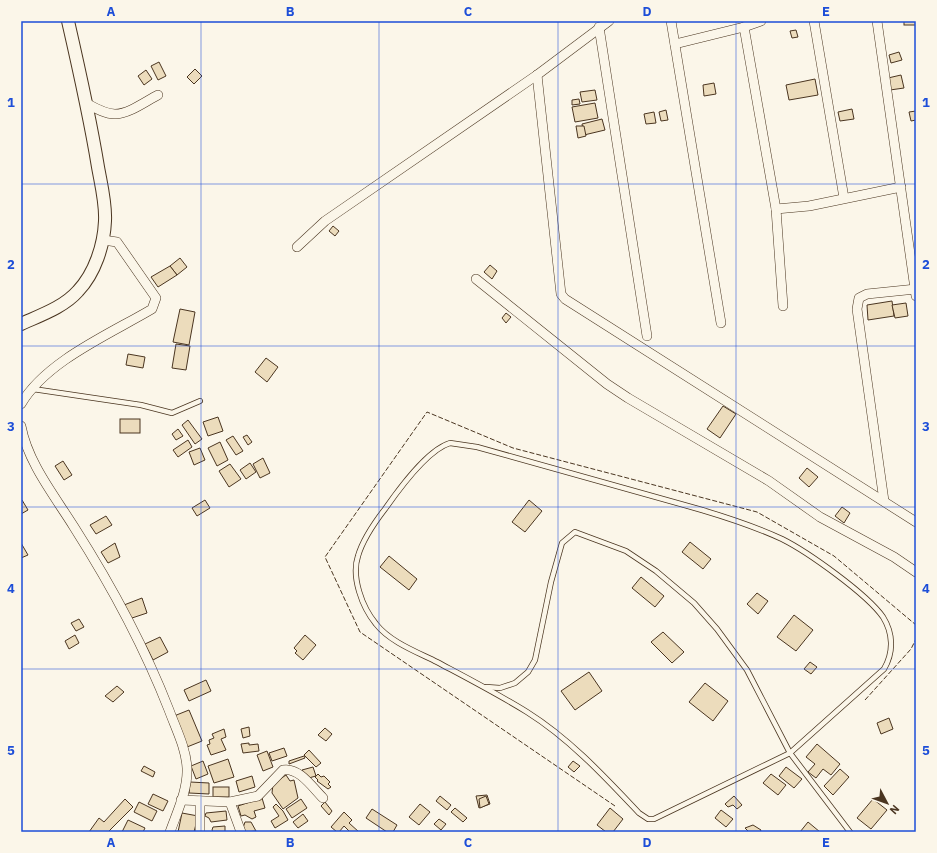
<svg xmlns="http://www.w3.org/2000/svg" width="937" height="853" font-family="'IBM Plex Sans',sans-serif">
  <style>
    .building { fill: #ecdcbc; stroke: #4a3520 }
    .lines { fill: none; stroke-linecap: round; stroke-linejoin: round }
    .lane-casing { stroke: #4a3520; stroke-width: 6 }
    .street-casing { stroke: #4a3520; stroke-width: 10 }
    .secondary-casing { stroke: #4a3520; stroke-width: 14 }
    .lane { stroke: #fbf6e9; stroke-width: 4.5 }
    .street { stroke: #fbf6e9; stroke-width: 9 }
    .secondary { stroke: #fbf6e9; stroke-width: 12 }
    .fence { stroke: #4a3520; stroke-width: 1; stroke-dasharray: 5 2; stroke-linecap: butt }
    .grid { fill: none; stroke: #1d4ed8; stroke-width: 1; stroke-opacity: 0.55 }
    .neatline { fill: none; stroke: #1d4ed8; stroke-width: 1.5 }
    .grid-label { font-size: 13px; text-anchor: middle; font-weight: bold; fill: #1d4ed8 }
  </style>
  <rect width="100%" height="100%" fill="#fbf6e9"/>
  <g class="building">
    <rect x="904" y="21" width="12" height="4"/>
    <path d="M796 30 798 37 792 38 790 31Z"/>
    <path d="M899 52 902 60 891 63 889 55Z"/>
    <path d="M159 62 166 76 158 80 151 66Z"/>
    <path d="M195 69 202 76 194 84 187 77Z"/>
    <path d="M146 70 152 79 144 85 138 76Z"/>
    <path d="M901 75 904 88 890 90 888 78Z"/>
    <path d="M815 79 818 95 789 100 786 85Z"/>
    <path d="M714 83 716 94 704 96 703 85Z"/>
    <path d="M595 90 597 100 582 102 580 92Z"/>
    <path d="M579 99 580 104 572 105V100Z"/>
    <path d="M595 103 598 118 575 122 572 107Z"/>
    <path d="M852 109 854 119 840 121 838 112Z"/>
    <path d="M666 110 668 120 661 121 659 112Z"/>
    <path d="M916 111V120L911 121 909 112Z"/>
    <path d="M654 112 656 123 646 124 644 114Z"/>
    <path d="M602 119 605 130 584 135 582 124Z"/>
    <path d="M576 126H584L586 136 578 138Z"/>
    <path d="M333 226 339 231 335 236 329 231Z"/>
    <path d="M180 258 187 267 177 275 170 266Z"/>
    <path d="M490 265 497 271 492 279 484 272Z"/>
    <path d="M170 266 177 275 158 287 151 277Z"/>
    <path d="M892 301 894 316 868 320 867 305Z"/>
    <path d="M906 303 908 316 895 318 892 305Z"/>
    <path d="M180 309 195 312 189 345 173 342Z"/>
    <path d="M506 313 511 317 506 323 502 318Z"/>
    <path d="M176 344 190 346 186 370 172 368Z"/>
    <path d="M128 354 145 357 143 368 126 365Z"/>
    <path d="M266 358 278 367 267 382 255 372Z"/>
    <path d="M723 406 736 414 720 438 707 429Z"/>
    <path d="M218 417 223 431 208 436 203 422Z"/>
    <rect x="120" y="419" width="20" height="14"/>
    <path d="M188 420 202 439 195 444 182 425Z"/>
    <path d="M178 429 183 436 176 440 172 434Z"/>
    <path d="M247 435 252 442 248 445 243 437Z"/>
    <path d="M233 436 243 451 236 455 226 440Z"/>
    <path d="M188 440 192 447 178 457 173 450Z"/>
    <path d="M220 442 228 460 217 466 208 448Z"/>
    <path d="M200 448 205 460 194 465 189 452Z"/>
    <path d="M263 458 270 473 260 478 253 464Z"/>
    <path d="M63 461 72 475 64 480 55 466Z"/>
    <path d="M250 463 256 472 246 479 240 470Z"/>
    <path d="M230 464 241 479 229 487 219 471Z"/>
    <path d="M807 468 818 477 809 487 799 478Z"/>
    <path d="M21 500H22L28 510 21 514Z"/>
    <path d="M205 500 210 508 197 516 192 508Z"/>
    <path d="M529 500 542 511 525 532 512 522Z"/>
    <path d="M842 507 850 513 844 523 835 516Z"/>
    <path d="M106 516 112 525 96 534 90 525Z"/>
    <path d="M690 542 711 559 703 569 682 552Z"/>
    <path d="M21 543 28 555 21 558Z"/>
    <path d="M115 543 120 557 108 563 101 552Z"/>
    <path d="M389 556 417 579 409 590 380 567Z"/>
    <path d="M641 577 664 596 655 607 632 588Z"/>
    <path d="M757 593 768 601 758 614 747 604Z"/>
    <path d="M142 598 147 613 129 619 124 605Z"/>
    <path d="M794 615 813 630 796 651 777 637Z"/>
    <path d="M79 619 84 627 76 631 71 623Z"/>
    <path d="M663 632 684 652 672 663 651 642Z"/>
    <path d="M75 635 79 643 69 649 65 641Z"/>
    <path d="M305 635 316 645 303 660 295 653 297 651 294 648Z"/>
    <path d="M160 637 168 652 153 660 145 644Z"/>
    <path d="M810 662 817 667 811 674 804 669Z"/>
    <path d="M589 672 602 691 575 710 561 691Z"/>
    <path d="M206 680 211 691 189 701 184 690Z"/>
    <path d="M705 683 728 701 713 721 689 702Z"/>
    <path d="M117 686 124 692 113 702 105 696Z"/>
    <path d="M189 710 202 741 187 747 174 716Z"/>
    <path d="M889 718 893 729 881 734 877 723Z"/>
    <path d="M249 727 250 736 243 738 241 729Z"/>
    <path d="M325 728 332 734 326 741 318 735Z"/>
    <path d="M224 729 226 737 221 739 226 750 211 755 207 745 210 744 209 740 214 738 212 734Z"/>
    <path d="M249 743V745L258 744 259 751 243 753 241 744Z"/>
    <path d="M817 744 840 764 831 775 823 769 816 778 808 772 815 764 806 757Z"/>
    <path d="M284 748 287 756 272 761 269 753Z"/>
    <path d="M309 750 321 763 316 767 304 755Z"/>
    <path d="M267 751 273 767 263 771 257 755Z"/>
    <path d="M304 756 305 758 289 764V761Z"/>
    <path d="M228 759 234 777 214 783 208 766Z"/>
    <path d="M203 761 208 774 196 779 191 766Z"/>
    <path d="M573 761 580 766 574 772 568 767Z"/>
    <path d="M144 766 155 772 153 777 141 771Z"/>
    <path d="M313 767 316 776 305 779 302 770Z"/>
    <path d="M786 767 802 779 794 788 779 776Z"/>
    <path d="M840 769 849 777 833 795 824 786Z"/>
    <path d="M318 774 321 777 324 776 330 782 328 784 331 787 328 789 317 781 318 780 315 777Z"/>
    <path d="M771 774 786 785 778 795 763 783Z"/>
    <path d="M286 775 290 781 294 780 298 798 283 809 272 793 273 784Z"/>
    <path d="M252 776 255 787 239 792 236 781Z"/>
    <path d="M190 782 209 783V794L189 793Z"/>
    <rect x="213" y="787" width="16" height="10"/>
    <path d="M153 794 168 801 163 811 148 804Z"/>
    <path d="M487 795 490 804 479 808 476 796Z"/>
    <path d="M440 796 451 805 447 810 436 801Z"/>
    <path d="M486 796 489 804 480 808 479 799Z"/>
    <path d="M734 796 742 805 737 809 733 805 728 807 725 804Z"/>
    <path d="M262 798 265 808 254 811 256 817 252 819 245 815 241 816 238 806Z"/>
    <path d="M125 799 133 807 108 832H89L99 818 104 822Z"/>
    <path d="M301 799 307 808 292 818 286 809Z"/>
    <path d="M873 799 887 810 871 829 857 818Z"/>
    <path d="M139 802 157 811 152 821 134 812Z"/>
    <path d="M325 802 332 811 329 815 321 806Z"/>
    <path d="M276 804 283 811 288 820 275 828 271 821 279 816 273 807Z"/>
    <path d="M420 804 430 812 419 825 409 817Z"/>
    <path d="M455 808 467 818 463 822 451 812Z"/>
    <path d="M610 808 623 819 613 832H606L597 825Z"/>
    <path d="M372 809 397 825 393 832H387L366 818Z"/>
    <path d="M721 810 733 819 726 827 715 818Z"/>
    <path d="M226 811 227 820 211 822 209 818 205 816 206 813Z"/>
    <path d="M344 812 352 820 349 823 359 832H350L344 826 339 832H337L331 827Z"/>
    <path d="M182 813 198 816 194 832H178Z"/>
    <path d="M303 814 308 821 298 828 293 822Z"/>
    <path d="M439 819 446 824 441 830 434 824Z"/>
    <path d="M128 820 145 828 143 832H122Z"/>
    <path d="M245 822H251L256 831 246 832 243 828Z"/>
    <path d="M808 822 820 832H800Z"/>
    <path d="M753 825 761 830 760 832H749L745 828Z"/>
    <path d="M225 826V832H213L212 830 213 827Z"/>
  </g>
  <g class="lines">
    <g class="lane-casing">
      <g id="lane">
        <path d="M33 389 141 405 172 413 200 401"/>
        <path d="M450 443 477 447 702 510C729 518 756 527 782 539 808 552 867 594 883 617 893 633 894 652 884 669L790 753 654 819H648L639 813C605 777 570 739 527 712 498 694 467 678 437 662 417 652 390 642 376 624 362 607 351 577 358 556 363 539 375 522 385 509 399 489 427 450 450 443Z"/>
        <path d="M486 687 500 688 515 683 528 672 535 660 551 582 562 543 575 532 626 551 656 571 694 603 717 629 747 670 790 753 850 832"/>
      </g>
    </g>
    <g class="street-casing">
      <g id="street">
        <path d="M671 21 721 323"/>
        <path d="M814 21 844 198"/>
        <path d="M877 21 916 296"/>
        <path d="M599 27 647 336"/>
        <path d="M744 27 776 209 783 306"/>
        <path d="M675 44 744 27 761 21"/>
        <path d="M537 75 561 294 565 299 916 522"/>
        <path d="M86 103C95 108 105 114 115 114 129 114 146 101 158 95"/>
        <path d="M776 209 809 206 901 187"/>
        <path d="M297 247 325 221 537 75 609 21"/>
        <path d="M476 279 607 384 628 398 769 481 820 517 894 557 916 572"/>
        <path d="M21 404C46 361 110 334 152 309L156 298 117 242 103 240"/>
        <path d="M21 426C28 463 54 495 74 527 111 585 144 646 169 710 176 729 186 748 187 768 188 790 177 812 170 832"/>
        <path d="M884 501 857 309 859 298 867 294 916 289"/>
        <path d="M181 800 230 802 258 796 283 770C299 767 312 787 323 798"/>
        <path d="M200 801V832"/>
        <path d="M230 802 241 832"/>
      </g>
    </g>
    <g class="secondary-casing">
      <path id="secondary" d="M21 324C41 315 64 307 78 291 95 273 104 245 105 221 106 203 101 184 98 167 90 118 79 69 68 21"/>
    </g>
    <use href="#lane" class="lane"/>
    <use href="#street" class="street"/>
    <use href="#secondary" class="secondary"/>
    <g class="fence">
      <path d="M865 700 911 649 916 639"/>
      <path d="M615 806 360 632 325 557 427 412 513 448 757 512 834 556 916 625"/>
    </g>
  </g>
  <path class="grid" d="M201 21V832M379 21V832M558 21V832M736 21V832M21 184H916M21 346H916M21 507H916M21 669H916"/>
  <rect width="937" height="853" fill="none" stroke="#fbf6e9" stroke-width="44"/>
  <g transform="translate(887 803) rotate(131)" stroke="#fbf6e9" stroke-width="3" paint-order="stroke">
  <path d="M0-3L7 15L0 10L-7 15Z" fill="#4a3520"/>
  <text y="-6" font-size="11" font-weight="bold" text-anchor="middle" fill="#4a3520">N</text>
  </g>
  <rect x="22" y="22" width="893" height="809" class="neatline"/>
  <g class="grid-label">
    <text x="111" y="16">A</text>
    <text x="290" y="16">B</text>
    <text x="468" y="16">C</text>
    <text x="647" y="16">D</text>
    <text x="826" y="16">E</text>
    <text x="11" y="107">1</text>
    <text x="926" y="107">1</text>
    <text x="11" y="269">2</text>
    <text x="926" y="269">2</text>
    <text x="11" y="431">3</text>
    <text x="926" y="431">3</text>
    <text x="11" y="593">4</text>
    <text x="926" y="593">4</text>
    <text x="11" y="755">5</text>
    <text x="926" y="755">5</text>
    <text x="111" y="847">A</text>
    <text x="290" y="847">B</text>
    <text x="468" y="847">C</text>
    <text x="647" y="847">D</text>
    <text x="826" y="847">E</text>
  </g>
</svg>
